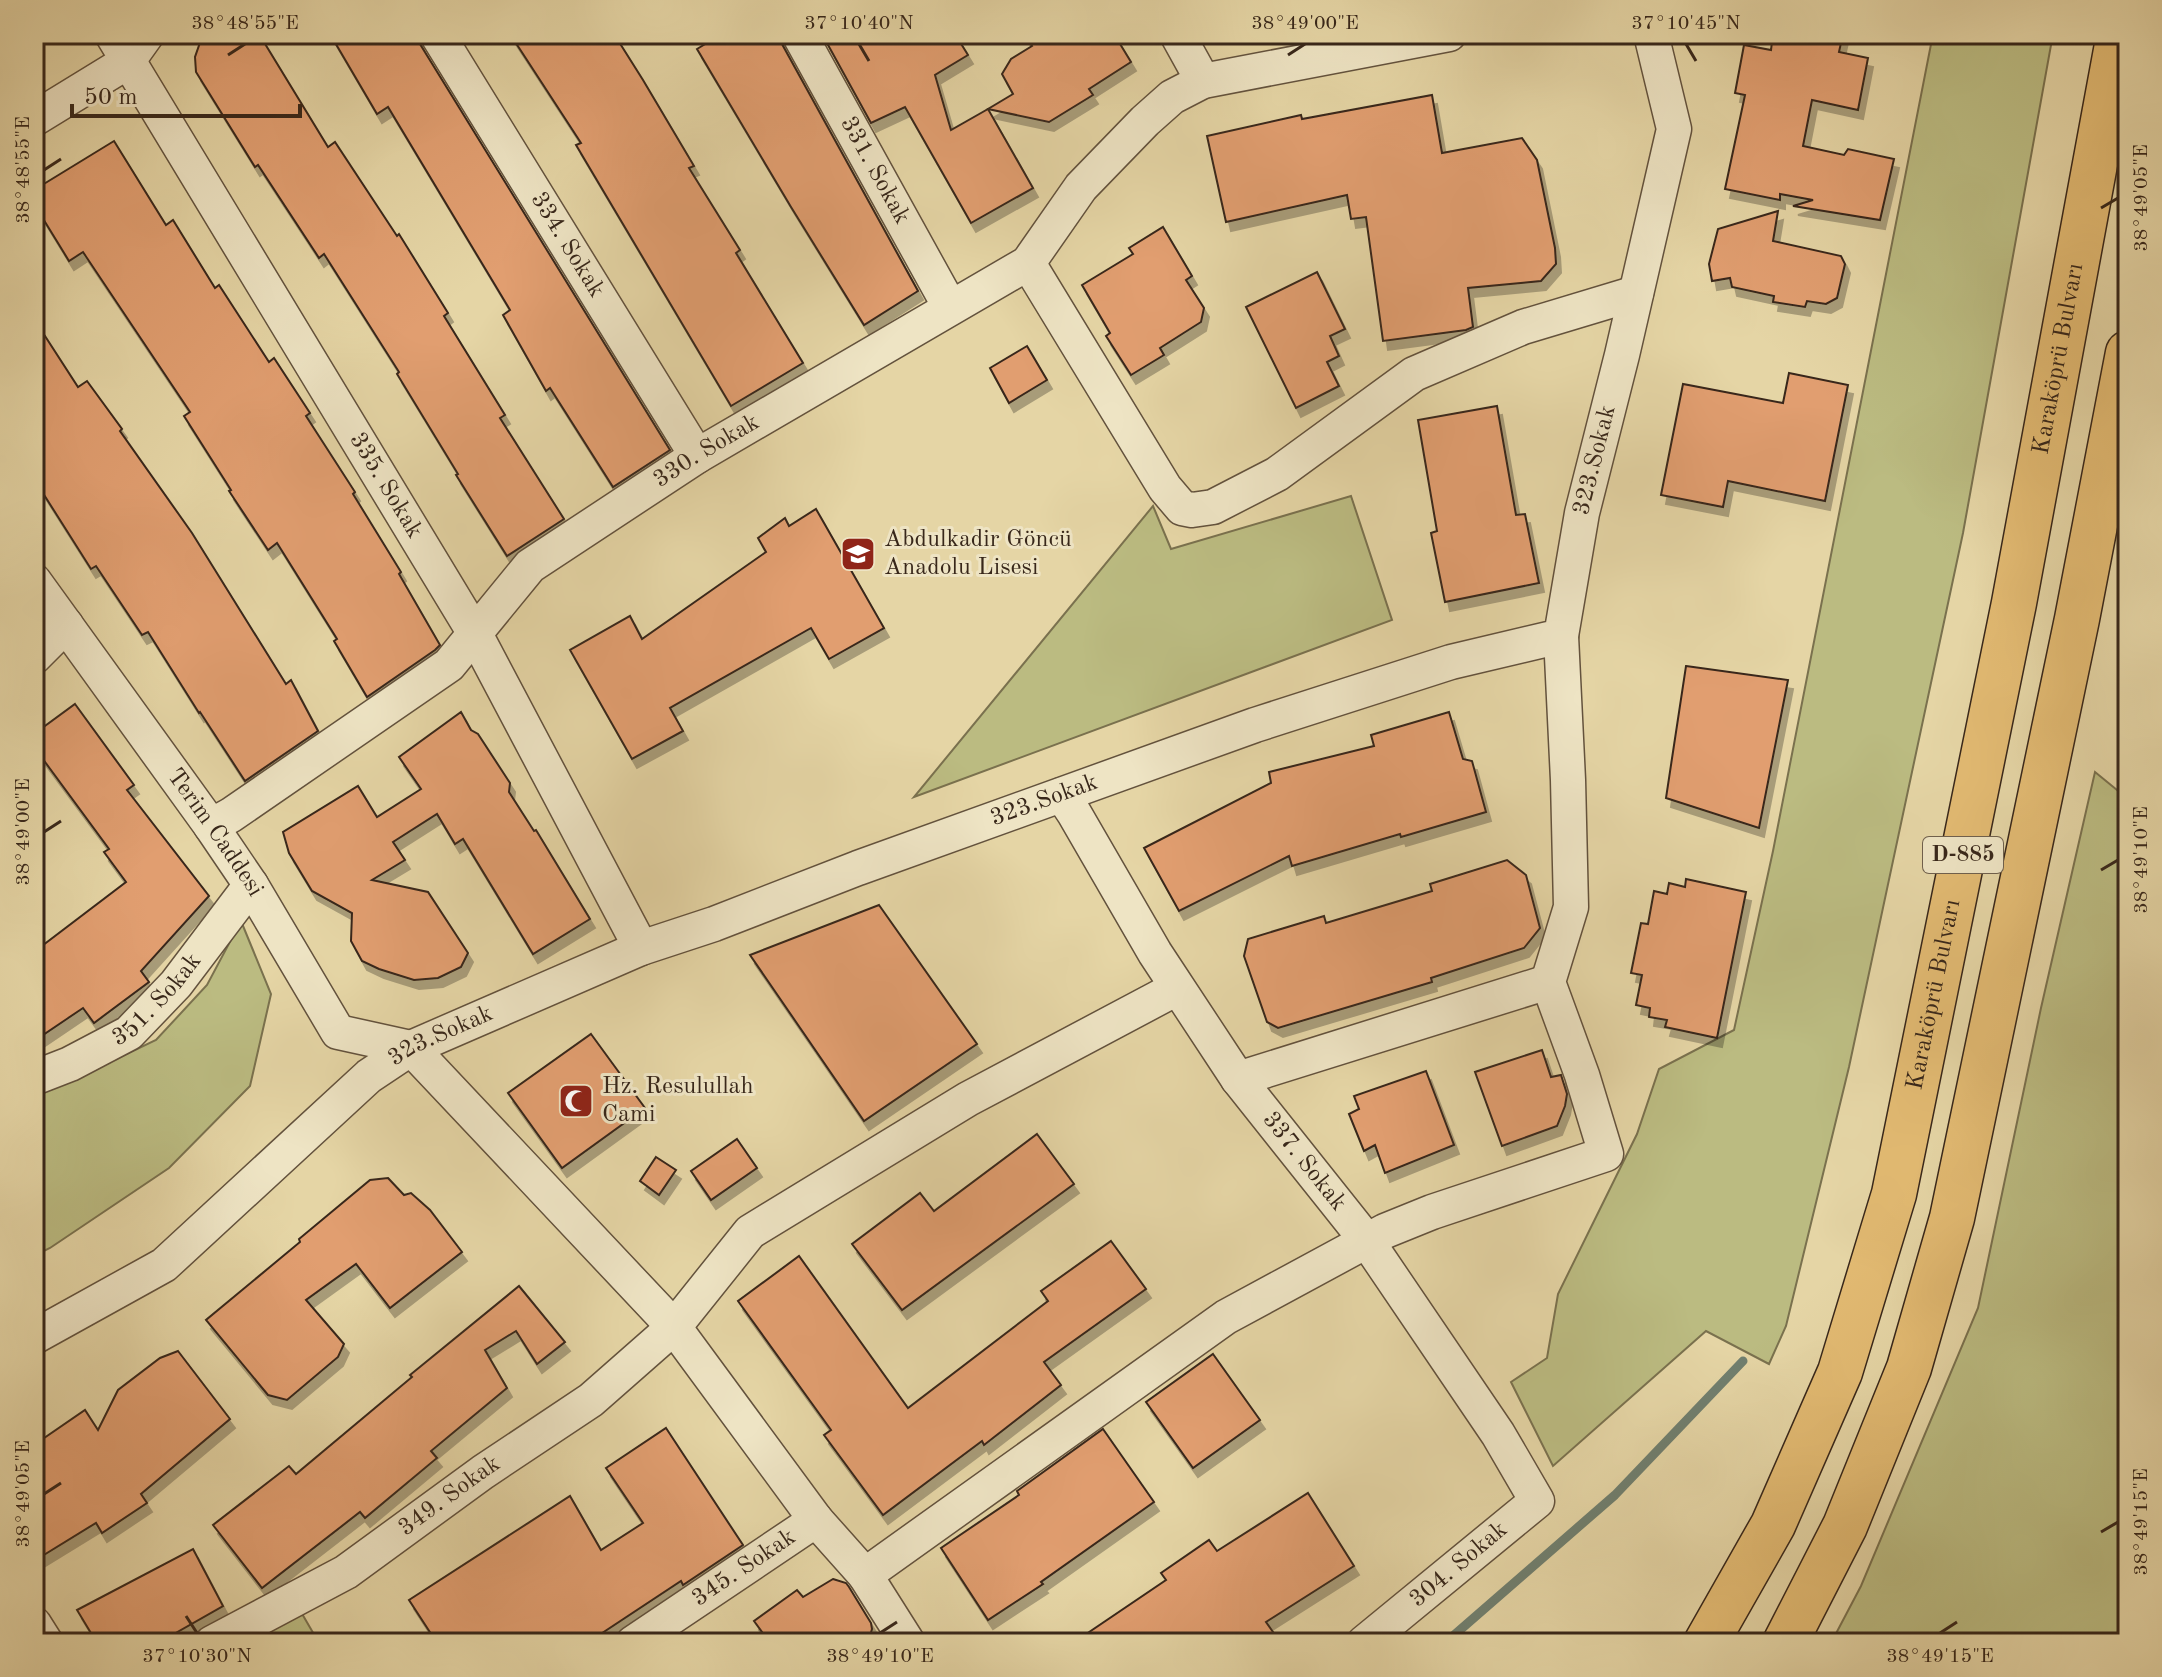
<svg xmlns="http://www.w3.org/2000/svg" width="2162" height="1677" font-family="'Old Standard TT',serif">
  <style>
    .green { fill: #bbbb81; stroke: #7a714e; stroke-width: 2 }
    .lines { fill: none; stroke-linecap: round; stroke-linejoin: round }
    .stream { stroke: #707f6f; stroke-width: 9 }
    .building { fill: #e19e6f; stroke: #38271a; stroke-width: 2; filter: url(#shadow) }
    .minor-casing { stroke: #63523d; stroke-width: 37 }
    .highway-casing { stroke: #38271a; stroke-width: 47 }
    .minor { stroke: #eee4c4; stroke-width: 34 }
    .highway { stroke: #e2ba72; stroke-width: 44 }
    .ticks { fill: none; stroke: #38271a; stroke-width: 3 }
    .labels { text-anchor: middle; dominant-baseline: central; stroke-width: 6; stroke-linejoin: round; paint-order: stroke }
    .shield { fill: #eee4c4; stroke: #6f604d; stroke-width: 2 }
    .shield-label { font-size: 22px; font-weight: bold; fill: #38271a }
    .street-label { font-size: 24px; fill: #38271a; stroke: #eee4c4 }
    .poi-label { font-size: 24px; fill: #38271a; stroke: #eee4c4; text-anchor: start }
    .neatline { fill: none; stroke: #38271a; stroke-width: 3 }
    .ticks-label { font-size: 20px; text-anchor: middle; fill: #38271a }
  </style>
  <defs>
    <filter id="shadow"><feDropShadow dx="5" dy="9" stdDeviation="0" flood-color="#0004"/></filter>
  </defs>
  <rect width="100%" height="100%" fill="#e5d5a5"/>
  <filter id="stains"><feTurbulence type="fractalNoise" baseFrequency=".0025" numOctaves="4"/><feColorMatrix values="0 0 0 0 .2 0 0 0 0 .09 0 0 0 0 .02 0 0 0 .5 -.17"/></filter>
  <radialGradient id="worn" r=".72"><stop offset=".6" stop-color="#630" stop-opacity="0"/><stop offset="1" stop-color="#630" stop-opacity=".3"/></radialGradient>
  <g class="green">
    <path d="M1933 34H2053L1963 533 1849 1067 1786 1326 1769 1364 1706 1331 1553 1466 1511 1382 1547 1358 1558 1294 1637 1134 1659 1069 1734 1030 1773 851Z"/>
    <path d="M1351 496 1392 620 914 797 1153 506 1171 549Z"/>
    <path d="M2095 772 2128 799V1643H1831L1861 1586 1978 1308 2041 1008Z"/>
    <path d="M241 921 271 994 250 1086 169 1168 50 1248 34 1256V1093L87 1073 156 1040 207 985Z"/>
    <path d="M301 1612 319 1643H246Z"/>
  </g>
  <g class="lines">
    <path class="stream" d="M1445 1643 1615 1495 1743 1361"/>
  </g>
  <g class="building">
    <path d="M203 34H259L328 147 335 142 397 236 399 234 448 313 444 316 505 415 500 418 564 519 507 556 456 475 458 474 397 374 399 372 324 254 319 258 258 165 255 167 196 72 195 57Z"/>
    <path d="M330 34H417L420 44 670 450 613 487 550 388 546 391 503 315 510 310 388 107 377 114Z"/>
    <path d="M510 34H614L643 80 694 166 689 168 740 250 736 253 803 363 731 406 576 145 581 143Z"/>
    <path d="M722 34H779L782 44 918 291 864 325 791 207 697 49Z"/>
    <path d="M822 34H955L968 55 935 75 951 130 988 109 1033 188 971 223 905 107 871 123Z"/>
    <path d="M1024 34H1114L1131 62 1089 89 1093 95 1049 122 988 109 1013 94 1002 74 1011 59 1032 46Z"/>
    <path d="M1773 34H1843L1839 52 1868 58 1858 110 1812 100 1803 146 1844 155 1848 149 1894 159 1880 220 1793 206 1813 200 1780 194V200L1725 189 1745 95 1735 93 1744 45 1771 50Z"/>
    <path d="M1432 95 1442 153 1522 138 1537 160 1555 248 1556 264 1541 281 1468 288 1473 327 1466 330 1383 341 1366 217 1351 219 1347 195 1226 222 1207 136 1301 115 1302 119Z"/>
    <path d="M114 141 166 225 173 220 215 288 219 285 269 362 274 358 310 413 306 416 355 492 353 494 401 572 399 574 440 645 435 650 367 697 334 641 337 639 277 543 268 550 229 491 231 490 184 416 190 412 83 252 69 261 34 204V190Z"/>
    <path d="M1778 211 1773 241 1841 256 1845 264 1837 298 1826 304 1807 301 1805 307 1773 302 1774 296 1732 287 1730 278 1712 281 1709 264 1718 229Z"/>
    <path d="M1163 227 1192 276 1186 280 1204 308 1201 322 1160 348 1164 355 1131 375 1106 336 1110 333 1082 285 1133 254 1129 248Z"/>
    <path d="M1317 272 1345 329 1330 336 1339 356 1327 362 1339 386 1296 408 1246 307Z"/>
    <path d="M34 319 78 387 87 381 122 429 120 431 192 533 286 684 291 680 318 731 245 781 200 712 199 713 148 632 142 635 96 566 91 569 34 479Z"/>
    <path d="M1027 346 1047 380 1009 403 990 368Z"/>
    <path d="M1789 373 1848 385 1825 501 1728 481 1723 507 1661 495 1683 384 1783 403Z"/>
    <path d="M1497 406 1516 515 1525 514 1539 583 1445 602 1431 533 1437 531 1418 420Z"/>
    <path d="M816 509 884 628 829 659 811 628 670 708 683 731 632 759 570 650 630 616 642 639 766 552 758 538 785 518 789 526Z"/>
    <path d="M1686 666 1788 680 1759 828 1666 798Z"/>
    <path d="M75 704 134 785 127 790 209 896 141 971 149 982 94 1023 83 1008 34 1041V952L126 882 104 852 109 849 34 747V734Z"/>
    <path d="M461 712 471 730 478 734 510 783 509 792 534 831 536 830 590 919 533 954 463 839 455 844 437 814 393 842 405 860 372 880 428 892 468 953 461 967 438 978 414 980 379 969 362 961 351 941 352 913 312 891 289 853 283 832 358 786 377 817 421 789 399 757Z"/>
    <path d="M1449 712 1463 759 1472 761 1486 812 1401 837 1400 834 1292 866 1289 856 1179 911 1144 848 1271 783 1269 772 1374 746 1371 735Z"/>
    <path d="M1507 860 1526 875 1540 928 1524 948 1431 978 1432 982 1278 1028 1267 1022 1244 956 1248 939 1324 916 1326 923 1432 891 1430 884Z"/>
    <path d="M1686 879 1746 892 1717 1038 1665 1027 1667 1020 1649 1017 1650 1008 1636 1005 1642 975 1631 973 1641 923 1648 924 1654 891 1667 894 1669 883 1685 887Z"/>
    <path d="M879 905 977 1044 864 1121 750 955Z"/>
    <path d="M591 1034 645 1108 562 1168 508 1093Z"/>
    <path d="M1542 1050 1551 1077 1561 1075 1567 1094 1565 1106 1557 1126 1502 1146 1475 1072Z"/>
    <path d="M1426 1071 1454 1145 1385 1173 1375 1145 1364 1151 1349 1114 1359 1109 1354 1096Z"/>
    <path d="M1037 1134 1074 1184 902 1310 852 1244 920 1193 934 1211Z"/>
    <path d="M737 1139 757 1168 711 1200 691 1171Z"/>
    <path d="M656 1157 676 1170 659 1195 640 1181Z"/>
    <path d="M388 1178 404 1195 411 1193 430 1210 462 1252 390 1308 356 1264 306 1300 344 1344 338 1357 287 1400 268 1395 206 1320 300 1242 299 1239 370 1180Z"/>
    <path d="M1111 1241 1146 1289 1044 1362 1061 1385 984 1445 982 1441 883 1515 824 1435 831 1430 738 1301 799 1256 908 1408 1048 1301 1041 1291Z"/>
    <path d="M519 1286 565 1342 537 1364 516 1331 485 1350 507 1388 431 1451 437 1458 365 1518 360 1512 262 1588 213 1525 289 1466 296 1474 412 1377 410 1375Z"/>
    <path d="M178 1351 230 1419 141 1494 147 1503 102 1533 96 1523 34 1561V1445L85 1410 98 1430 118 1390 160 1358Z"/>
    <path d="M1213 1354 1260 1420 1193 1468 1146 1402Z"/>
    <path d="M666 1428 743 1545 683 1585 681 1581 587 1643H437L409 1600 570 1496 601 1550 643 1523 606 1468Z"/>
    <path d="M1103 1429 1154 1502 1041 1582 1043 1584 988 1620 941 1548 1019 1495 1017 1491Z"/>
    <path d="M1308 1493 1354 1566 1266 1622 1273 1632 1257 1643H1073L1166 1580 1161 1573 1209 1540 1217 1551Z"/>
    <path d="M193 1549 223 1606 158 1643H97L77 1610Z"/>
    <path d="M833 1579 846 1583 849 1587 871 1623 872 1629 868 1643H770L754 1621 797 1590 803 1597Z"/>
  </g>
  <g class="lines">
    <g class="minor-casing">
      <g id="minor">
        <path id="s1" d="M112 34 474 632 641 948"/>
        <path id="s2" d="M437 34 697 456"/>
        <path id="s3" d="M799 34 950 307"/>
        <path d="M1177 34 1203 81"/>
        <path d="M34 119 127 62 147 34"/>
        <path d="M1028 263 1165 488 1182 508 1192 510 1213 507 1277 474 1414 374 1523 327 1636 293"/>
        <path id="s4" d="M34 581 211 826 251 885 338 1032 411 1048 674 1327 816 1520 865 1575 908 1643"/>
        <path d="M34 657 66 625"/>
        <path id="s5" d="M1062 795 1074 813 1155 953 1238 1079 1367 1241 1498 1434 1537 1501 1364 1643"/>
        <path id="s6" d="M211 826 231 815 449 665 530 566 697 456 1028 263 1081 187 1145 121 1172 97 1203 81 1449 34"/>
        <path id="s7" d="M34 1078 70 1064 129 1033 176 984 251 885"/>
        <path d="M1238 1079 1548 982"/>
        <path id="s8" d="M34 1337 164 1265 369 1076 411 1048 641 948 714 924 858 868 1255 725 1451 662 1561 636 1582 513 1622 355 1674 129 1651 34"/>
        <path d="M865 1575 1226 1317 1385 1231 1432 1212 1606 1154 1582 1075 1548 982 1571 907 1568 780 1561 636"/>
        <path d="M34 1624 46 1643"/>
        <path id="s9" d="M212 1643 346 1572 483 1472 591 1400 674 1327 750 1232 968 1099 1177 988"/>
        <path id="s10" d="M633 1643 816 1520"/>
      </g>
    </g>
    <g class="highway-casing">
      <g id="highway">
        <path id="s11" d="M1706 1643 1773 1525 1840 1372 1894 1194 2014 603 2119 34"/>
        <path d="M1785 1643 1845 1526 1909 1368 1952 1218 2077 619 2128 353"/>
      </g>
    </g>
    <use href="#minor" class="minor"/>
    <use href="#highway" class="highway"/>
  </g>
  <path class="ticks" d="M859 44 869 61M1686 44 1696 61M228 55 245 44M1288 55 1305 44M44 170 61 159M2101 208 2118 198M44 832 61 821M2101 870 2118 860M44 1494 61 1483M2101 1532 2118 1522M186 1616 197 1633M880 1633 897 1622M1940 1633 1957 1622"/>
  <defs>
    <g id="school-square" transform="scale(1.8)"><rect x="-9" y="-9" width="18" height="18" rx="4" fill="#8f2418" stroke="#eee4c4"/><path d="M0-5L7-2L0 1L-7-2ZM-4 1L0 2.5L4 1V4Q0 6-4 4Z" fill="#fff"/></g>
    <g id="mosque-square" transform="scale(1.8)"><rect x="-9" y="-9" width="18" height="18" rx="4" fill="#8f2418" stroke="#eee4c4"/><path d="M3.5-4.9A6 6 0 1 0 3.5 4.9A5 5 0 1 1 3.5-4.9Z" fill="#fff"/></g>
  </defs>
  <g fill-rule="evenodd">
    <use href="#school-square" x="858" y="554"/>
    <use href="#mosque-square" x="576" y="1101"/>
  </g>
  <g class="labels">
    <rect class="shield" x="1923" y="837" width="80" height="36" rx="6"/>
    <g class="shield-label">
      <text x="1963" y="855">D-885</text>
    </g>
    <g class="street-label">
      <text stroke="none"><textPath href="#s3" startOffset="156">331. Sokak</textPath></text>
      <text stroke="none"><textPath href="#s2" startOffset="248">334. Sokak</textPath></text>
      <text stroke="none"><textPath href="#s11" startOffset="1340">Karaköprü Bulvarı</textPath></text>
      <text stroke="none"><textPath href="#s6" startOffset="626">330. Sokak</textPath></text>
      <text stroke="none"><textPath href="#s8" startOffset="1880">323.Sokak</textPath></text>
      <text stroke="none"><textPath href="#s1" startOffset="528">335. Sokak</textPath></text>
      <text stroke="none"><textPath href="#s8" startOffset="1158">323.Sokak</textPath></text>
      <text stroke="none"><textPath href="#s4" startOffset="310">Terim Caddesi</textPath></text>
      <text stroke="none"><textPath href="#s7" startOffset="148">351. Sokak</textPath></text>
      <text stroke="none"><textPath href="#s11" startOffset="692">Karaköprü Bulvarı</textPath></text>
      <text stroke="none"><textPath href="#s8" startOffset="510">323.Sokak</textPath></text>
      <text stroke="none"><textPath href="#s5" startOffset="440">337. Sokak</textPath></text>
      <text stroke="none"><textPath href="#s9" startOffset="280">349. Sokak</textPath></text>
      <text transform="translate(1459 1565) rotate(-40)">304. Sokak</text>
      <text stroke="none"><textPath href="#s10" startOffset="134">345. Sokak</textPath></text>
    </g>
    <g class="poi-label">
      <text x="884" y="540">Abdulkadir Göncü<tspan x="884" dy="28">Anadolu Lisesi</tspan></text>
      <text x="602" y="1087">Hz. Resulullah<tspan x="602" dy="28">Cami</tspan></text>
    </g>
  </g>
  <rect width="2162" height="1677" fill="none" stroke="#e5d5a5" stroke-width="88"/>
  <path d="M72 104v12h228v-12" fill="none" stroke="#38271a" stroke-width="4"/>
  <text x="84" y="104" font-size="24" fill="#38271a" stroke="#eee4c4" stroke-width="6" paint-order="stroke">50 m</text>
  <rect x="44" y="44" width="2074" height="1589" class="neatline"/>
  <g class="ticks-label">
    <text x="245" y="29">38°48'55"E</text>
    <text x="859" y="29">37°10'40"N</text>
    <text x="1305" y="29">38°49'00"E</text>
    <text x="1686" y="29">37°10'45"N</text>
    <text transform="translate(22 170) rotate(-90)" y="7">38°48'55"E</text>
    <text transform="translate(2140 198) rotate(-90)" y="7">38°49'05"E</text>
    <text transform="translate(22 832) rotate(-90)" y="7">38°49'00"E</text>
    <text transform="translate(2140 860) rotate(-90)" y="7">38°49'10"E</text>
    <text transform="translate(22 1494) rotate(-90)" y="7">38°49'05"E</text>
    <text transform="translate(2140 1522) rotate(-90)" y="7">38°49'15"E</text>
    <text x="197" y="1662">37°10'30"N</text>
    <text x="880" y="1662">38°49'10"E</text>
    <text x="1940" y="1662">38°49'15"E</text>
  </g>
  <rect width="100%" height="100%" filter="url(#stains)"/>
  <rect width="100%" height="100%" fill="url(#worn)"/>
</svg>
